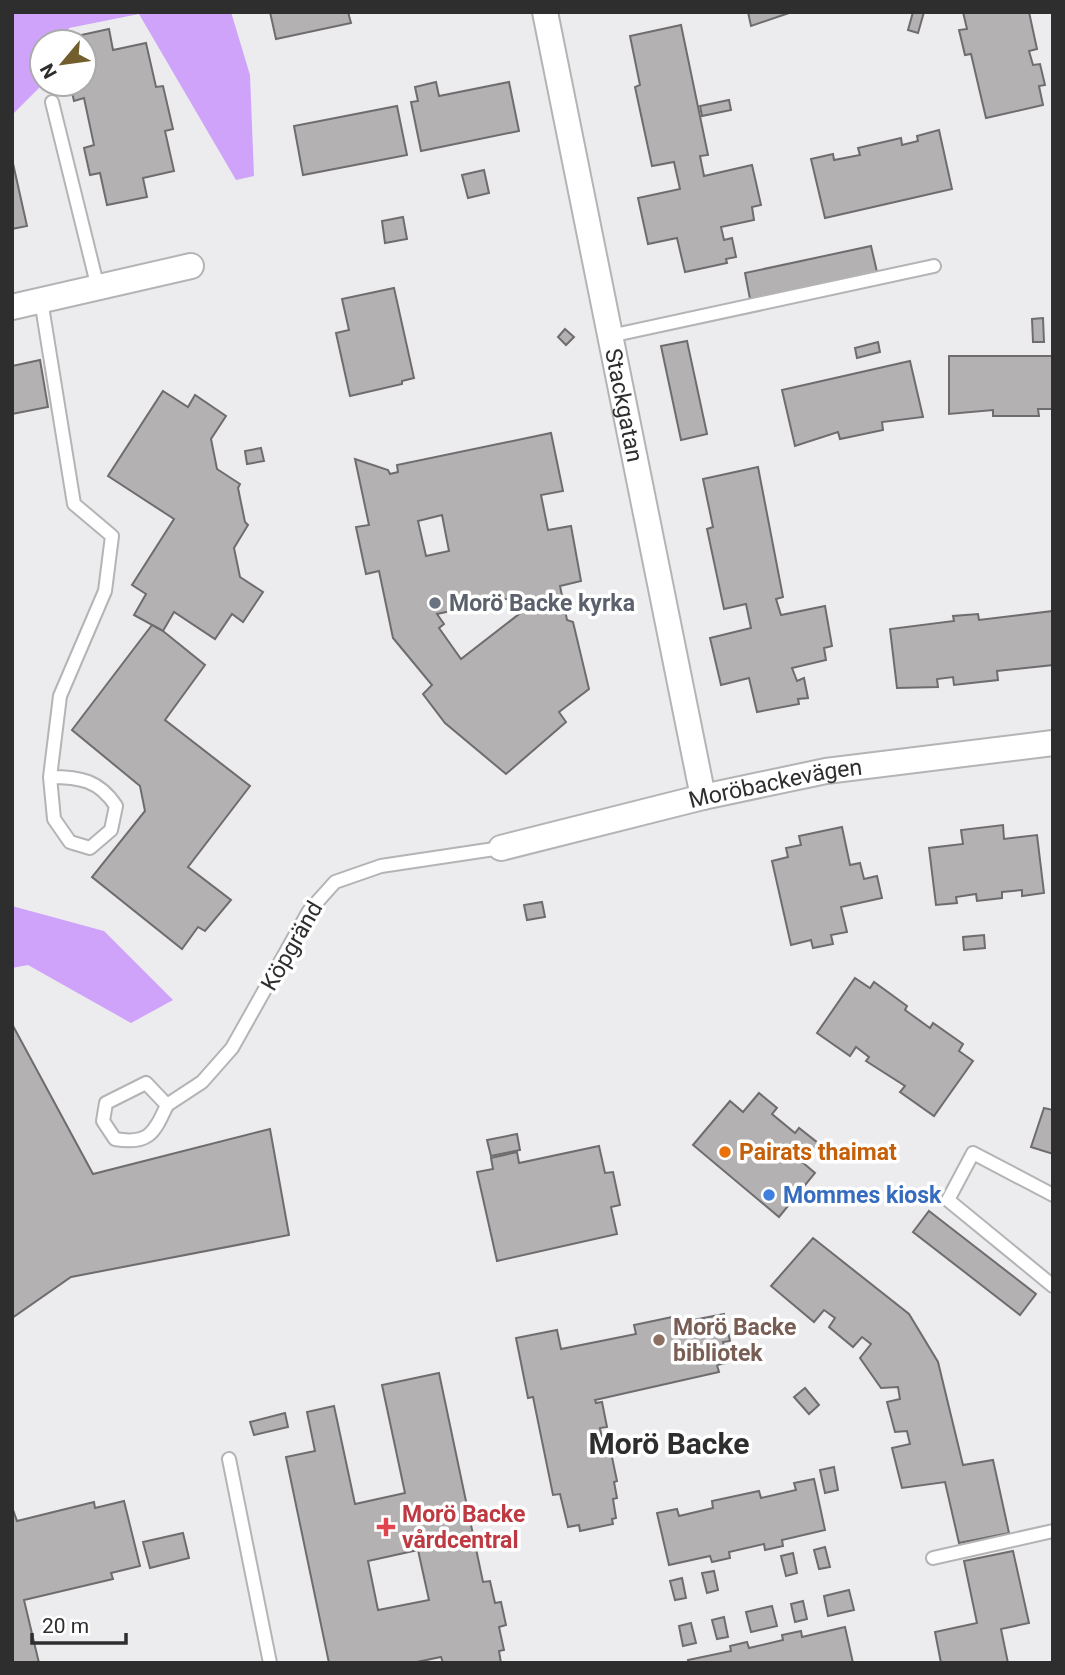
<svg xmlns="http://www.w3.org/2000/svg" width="1065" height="1675" font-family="Roboto,sans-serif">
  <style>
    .forest { fill: #cfa3fa }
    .building { fill: #b4b1b2; stroke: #6f6c6d; stroke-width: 2; fill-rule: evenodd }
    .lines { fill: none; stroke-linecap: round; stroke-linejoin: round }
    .lane-casing { stroke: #b4b3b5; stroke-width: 16 }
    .street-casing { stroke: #b4b3b5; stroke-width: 28 }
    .lane { stroke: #fff; stroke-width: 12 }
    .street { stroke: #fff; stroke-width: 24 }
    .worship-dot { fill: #6b7280; stroke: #fff; stroke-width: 2.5 }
    .food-dot { fill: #e8710a; stroke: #fff; stroke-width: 2.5 }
    .shop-dot { fill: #3f7fe0; stroke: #fff; stroke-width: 2.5 }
    .education-dot { fill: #8d6e63; stroke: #fff; stroke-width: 2.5 }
    .health-dot { fill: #e0444e; stroke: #fff; stroke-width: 2.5 }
    .labels { text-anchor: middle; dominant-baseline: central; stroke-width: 7; stroke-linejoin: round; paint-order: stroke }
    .street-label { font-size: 23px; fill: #2e2e2f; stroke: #fff }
    .worship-label { font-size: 23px; font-weight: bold; fill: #5b616d; stroke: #fff; text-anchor: start }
    .food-label { font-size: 23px; font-weight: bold; fill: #c56008; stroke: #fff; text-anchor: start }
    .shop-label { font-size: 23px; font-weight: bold; fill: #366cbe; stroke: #fff; text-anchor: start }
    .education-label { font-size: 23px; font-weight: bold; fill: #785e54; stroke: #fff; text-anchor: start }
    .health-label { font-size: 23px; font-weight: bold; fill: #be3a42; stroke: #fff; text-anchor: start }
    .district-label { font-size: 30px; font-weight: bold; fill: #2e2e2f; stroke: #fff }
  </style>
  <rect width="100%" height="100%" fill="#ecebee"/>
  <g class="forest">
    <path d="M12 12H231L250 75 254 176 236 180 139 14 69 28 64 42H42L43 84 12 115Z"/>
    <path d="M12 906 104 931 173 1000 131 1023 28 965 12 968Z"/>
  </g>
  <g class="building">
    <path d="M270 12H348L351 23 276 39Z"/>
    <path d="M748 12H792L751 26Z"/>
    <path d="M913 12H924L918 33 908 30Z"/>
    <path d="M963 12H1029L1037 49 1029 51 1033 65 1040 64 1045 85 1039 86 1043 105 986 118 971 54 965 55 959 30 967 29Z"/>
    <path d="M681 25 708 155 700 156 704 176 752 165 761 205 752 207 754 220 721 227 724 240 732 238 736 257 726 259 727 263 685 272 677 238 648 244 638 198 680 189 674 162 652 166 635 87 640 85 630 36Z"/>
    <path d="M109 29 113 50 146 43 156 87 163 86 173 129 165 131 174 171 143 178 147 197 107 205 100 173 90 175 84 148 94 145 84 98 74 101 70 84H84V42H73L72 37Z"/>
    <path d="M436 82 439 96 509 82 519 131 421 151 411 102 418 101 415 87Z"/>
    <path d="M729 100 731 110 702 116 700 106Z"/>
    <path d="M397 106 407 155 303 175 294 126Z"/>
    <path d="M939 130 952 189 825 218 811 159 833 154 834 160 860 155 858 148 901 138 902 145 918 141 917 136Z"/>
    <path d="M12 159 27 226 12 229Z"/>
    <path d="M484 170 489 193 468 198 462 175Z"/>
    <path d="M403 217 407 239 385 243 382 221Z"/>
    <path d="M871 246 877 272 750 299 745 273Z"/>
    <path d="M394 288 414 378 402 381V384L350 396 336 333 349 330 342 299Z"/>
    <path d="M1043 318 1044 342H1033L1032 319Z"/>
    <path d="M565 329 574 337 566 345 558 337Z"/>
    <path d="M687 341 707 434 681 440 661 346Z"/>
    <path d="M878 342 880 352 857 358 855 348Z"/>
    <path d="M949 356H1053V409H1038L1039 416H993V410L949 414Z"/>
    <path d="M40 360 48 407 12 414V366Z"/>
    <path d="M910 361 923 417 882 422 883 430 840 439 838 432 795 446 782 390Z"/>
    <path d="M163 391 188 407 195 395 226 416 211 439 217 469 240 484 238 488 245 522 248 525 234 548 240 577 263 592 243 622 232 614 215 639 174 612 163 631 134 615 146 594 132 585 174 519 108 476Z"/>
    <path d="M551 433 563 491 541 495 548 530 571 526 581 581 560 586 567 620 573 622 589 689 559 712 566 722 506 774 445 723 423 694 432 685 393 638 379 571 366 574 356 527 369 525 355 459 388 470 390 474 398 472 397 465ZM442 515 449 551 426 556 418 521ZM520 596 523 611 461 659 439 628 444 624 437 614Z"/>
    <path d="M261 448 264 461 247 464 245 451Z"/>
    <path d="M758 467 783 597 776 599 781 615 825 606 832 646 824 648 826 660 792 668 797 681 804 678 808 698 798 699 799 704 757 712 749 678 721 685 710 638 751 628 746 604 724 609 707 529 713 527 703 479Z"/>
    <path d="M1053 611V665L997 671 998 680 954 685 953 677 937 679 938 687 897 688 890 629 954 621 953 616 978 614 979 620Z"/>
    <path d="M152 625 163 631 205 665 165 720 250 786 188 867 231 900 205 931 198 927 182 949 92 877 145 811 140 786 72 730Z"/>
    <path d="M1003 825 1004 839 1037 835 1044 893 1022 896V890L1002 892V898L977 901 976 894 956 897 957 903 936 905 929 848 963 844 961 830Z"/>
    <path d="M842 827 850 865 860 863 864 879 877 876 882 898 841 907 847 932 831 935 833 944 813 948 811 940 791 945 772 861 788 857 786 848 801 845 799 836Z"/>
    <path d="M542 902 545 917 527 920 524 905Z"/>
    <path d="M984 935 985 948 964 950 963 937Z"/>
    <path d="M855 978 870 988 874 982 907 1006 905 1010 930 1028 933 1023 963 1044 959 1051 973 1061 934 1116 900 1092 905 1086 866 1061 869 1057 856 1047 850 1056 817 1033Z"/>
    <path d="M12 1024 93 1174 270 1129 289 1235 71 1277 12 1318Z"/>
    <path d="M759 1093 777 1108 772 1114 795 1133 799 1128 818 1143 802 1162 815 1173 779 1217 693 1145 730 1101 743 1112Z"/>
    <path d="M1044 1108 1053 1110V1154L1031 1147Z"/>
    <path d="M517 1134 520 1150 491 1156 487 1140Z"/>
    <path d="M599 1146 605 1173 613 1172 620 1205 611 1207 617 1234 497 1261 477 1172 493 1169 491 1158 517 1152 519 1163Z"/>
    <path d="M929 1211 1036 1294 1020 1315 913 1232Z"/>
    <path d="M813 1238 909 1314 938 1362 963 1465 993 1460 1009 1533 959 1543 945 1482 902 1488 892 1448 910 1444 907 1431 895 1432 887 1402 900 1399 898 1387 881 1388 860 1358 871 1344 862 1337 853 1347 829 1327 835 1318 824 1310 814 1322 771 1286Z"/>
    <path d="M724 1314 730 1341 723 1342 727 1363 717 1365 719 1372 595 1400 596 1403 602 1402 607 1427 600 1428 602 1439 608 1438 617 1481 614 1482 617 1498 613 1499 616 1518 612 1519 613 1524 580 1531 579 1525 568 1527 560 1494 553 1495 533 1397 528 1398 516 1338 557 1330 561 1349 636 1334 634 1325 677 1316 678 1323Z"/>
    <path d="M439 1373 483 1582 490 1581 495 1603 501 1602 506 1625 499 1627 504 1650 499 1651 501 1663H443L441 1657 412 1663H329L286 1457 315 1451 307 1412 334 1406 355 1504 405 1493 382 1385ZM418 1550 429 1600 378 1610 368 1561Z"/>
    <path d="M805 1388 819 1405 809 1414 794 1397Z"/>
    <path d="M285 1413 288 1427 254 1435 250 1422Z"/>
    <path d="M834 1467 838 1490 825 1493 820 1470Z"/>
    <path d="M814 1479 825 1530 782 1540 783 1546 765 1550 764 1544 729 1552 730 1558 712 1562 710 1556 669 1565 657 1513 677 1509 679 1516 713 1508 712 1501 759 1491 761 1498 796 1490 794 1483Z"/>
    <path d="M124 1501 140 1566 111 1573 113 1579 24 1600 39 1663H12V1507L17 1521 94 1502 95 1508Z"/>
    <path d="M183 1533 189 1558 150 1568 143 1542Z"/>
    <path d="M825 1547 830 1567 819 1569 814 1550Z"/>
    <path d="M1013 1551 1029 1623 1001 1629 1008 1663H941L935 1632 977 1623 964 1561Z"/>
    <path d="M793 1553 797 1573 786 1576 781 1556Z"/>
    <path d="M714 1571 718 1590 707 1593 702 1573Z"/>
    <path d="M682 1578 686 1598 675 1600 670 1581Z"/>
    <path d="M849 1590 854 1610 828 1616 824 1596Z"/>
    <path d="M803 1601 807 1619 795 1622 791 1604Z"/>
    <path d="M772 1606 777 1626 751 1632 746 1612Z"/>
    <path d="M724 1617 728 1637 717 1639 712 1620Z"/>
    <path d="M691 1623 696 1643 683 1646 679 1626Z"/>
    <path d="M845 1627 853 1663H689L688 1660 731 1651 730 1646 747 1642 749 1648 783 1640 782 1635 801 1631 802 1637Z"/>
  </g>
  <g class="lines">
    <g class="lane-casing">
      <g id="lane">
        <path d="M52 102 98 288"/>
        <path d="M41 300 74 504 112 536 105 591 60 696 50 777 54 819 70 842 90 848 111 830 116 806C99 780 80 777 50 777"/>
        <path d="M610 336 934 266"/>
        <path d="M146 1083 167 1105C154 1133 149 1145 115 1139L103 1121 106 1103Z"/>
        <path d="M167 1105 202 1082 232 1048 309 911 335 882 381 866 501 848"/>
        <path d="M1053 1195 973 1153 948 1200 1053 1286"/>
        <path d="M229 1459 270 1663"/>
        <path d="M933 1558 1053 1531"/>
      </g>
    </g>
    <g class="street-casing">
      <g id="street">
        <path id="s1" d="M545 12 703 797"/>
        <path d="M12 307 191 266"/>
        <path id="s2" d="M501 848 703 797 826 771 1053 743"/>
      </g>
    </g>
    <use href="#lane" class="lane"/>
    <use href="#street" class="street"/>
  </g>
  <circle class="worship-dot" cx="435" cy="603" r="7"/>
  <circle class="food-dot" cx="725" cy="1152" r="7"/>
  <circle class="shop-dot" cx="769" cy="1195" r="7"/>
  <circle class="education-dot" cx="659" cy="1340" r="7"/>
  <path class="health-dot" d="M382.5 1516.5h7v7h7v7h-7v7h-7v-7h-7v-7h7z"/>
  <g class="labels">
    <g class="street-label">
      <text stroke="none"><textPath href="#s1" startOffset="401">Stackgatan</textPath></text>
      <text stroke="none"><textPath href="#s2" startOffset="282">Moröbackevägen</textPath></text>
      <text transform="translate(292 946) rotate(-60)">Köpgränd</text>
    </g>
    <g class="worship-label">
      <text x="449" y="603">Morö Backe kyrka</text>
    </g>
    <g class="food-label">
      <text x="739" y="1152">Pairats thaimat</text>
    </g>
    <g class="shop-label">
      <text x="783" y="1195">Mommes kiosk</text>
    </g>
    <g class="education-label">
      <text x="673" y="1327">Morö Backe<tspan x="673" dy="26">bibliotek</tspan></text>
    </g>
    <g class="health-label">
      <text x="402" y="1514">Morö Backe<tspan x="402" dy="26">vårdcentral</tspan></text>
    </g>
    <g class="district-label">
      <text x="669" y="1443">Morö Backe</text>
    </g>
  </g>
  <rect width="1065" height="1675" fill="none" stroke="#2e2e2f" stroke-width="28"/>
  <g transform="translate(63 63) rotate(241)"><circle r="33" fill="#ffffff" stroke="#ababac" stroke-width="2"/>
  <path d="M0-5L12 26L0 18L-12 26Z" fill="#735f2e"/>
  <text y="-10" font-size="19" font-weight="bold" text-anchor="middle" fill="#2e2e2f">N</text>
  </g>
  <path d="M32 1633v10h94v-10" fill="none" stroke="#2e2e2f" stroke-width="3.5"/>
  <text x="42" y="1633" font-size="21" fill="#2e2e2f" stroke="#ffffff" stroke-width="5" paint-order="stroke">20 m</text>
</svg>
